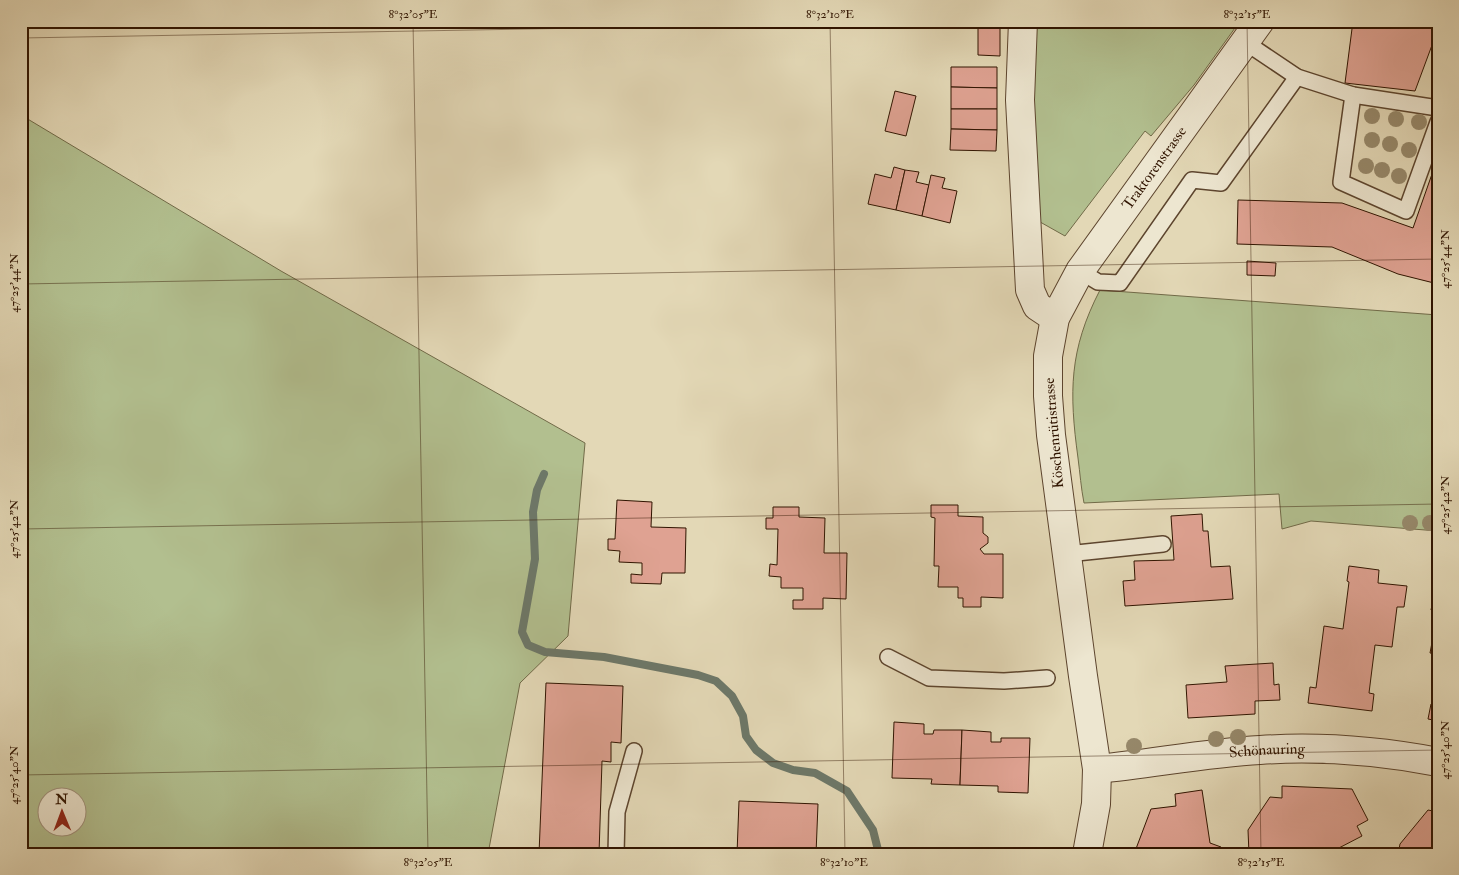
<svg xmlns="http://www.w3.org/2000/svg" width="1459" height="875" font-family="'IM FELL Double Pica',serif">
  <style>
    .green { fill: #b2bf8f; stroke: #716a48; fill-rule: evenodd }
    .lines { fill: none; stroke-linecap: round; stroke-linejoin: round }
    .stream { stroke: #6d7869; stroke-width: 8 }
    .building { fill: #dfa292; stroke: #301400 }
    .service-casing { stroke: #5d452e; stroke-width: 18 }
    .minor-casing { stroke: #5d452e; stroke-width: 30 }
    .service { stroke: #ede6d0; stroke-width: 15 }
    .minor { stroke: #ede6d0; stroke-width: 28 }
    .tree { fill: #96886a }
    .ticks { fill: none; stroke: #301400; stroke-width: 1; stroke-opacity: 0.45 }
    .labels { text-anchor: middle; dominant-baseline: central; stroke-width: 5; stroke-linejoin: round; paint-order: stroke }
    .street-label { font-size: 15px; fill: #301400; stroke: #ede6d0 }
    .neatline { fill: none; stroke: #301400; stroke-width: 2 }
    .ticks-label { font-size: 12px; text-anchor: middle; fill: #301400 }
  </style>
  <rect width="100%" height="100%" fill="#e3d8b6"/>
  <filter id="stains"><feTurbulence type="fractalNoise" baseFrequency=".004" numOctaves="4"/><feColorMatrix values="0 0 0 0 .2 0 0 0 0 .09 0 0 0 0 .02 0 0 0 .5 -.17"/></filter>
  <radialGradient id="worn" r=".72"><stop offset=".6" stop-color="#630" stop-opacity="0"/><stop offset="1" stop-color="#630" stop-opacity=".3"/></radialGradient>
  <g class="green">
    <path d="M1034 21H1240L1194 85 1151 136 1145 131 1065 236 1033 218 1032 91Z"/>
    <path d="M21 115 281 271 585 443 568 636 520 683 488 854H21ZM48 798H78V828H48Z"/>
    <path d="M1100 290 1438 315V531L1311 521 1282 529 1279 494 1084 503C1081 488 1080 473 1078 458 1069 392 1069 350 1100 290Z"/>
  </g>
  <g class="lines">
    <path class="stream" d="M544 474 537 490 533 512 535 559 522 632 528 645 545 652 604 657 698 675 716 681 732 696 743 716 746 736 756 750 773 763 793 770 815 773 847 791 873 830 879 854"/>
  </g>
  <g class="building">
    <path d="M866 21H887V24L866 23Z"/>
    <rect x="887" y="21" width="21" height="3"/>
    <rect x="908" y="21" width="21" height="3"/>
    <rect x="929" y="21" width="21" height="3"/>
    <path d="M950 21H971V25L950 24Z"/>
    <path d="M978 21H1000V56L978 55Z"/>
    <path d="M1353 21H1438V29L1415 91 1345 83Z"/>
    <path d="M951 67H997V88L951 87Z"/>
    <path d="M951 87 997 88V109H951Z"/>
    <path d="M895 91 916 96 906 136 885 131Z"/>
    <path d="M951 109H997V130L951 129Z"/>
    <path d="M951 129 997 130 996 151 950 150Z"/>
    <path d="M1438 157V284L1398 274 1332 247 1237 244 1238 200 1342 203 1413 228Z"/>
    <path d="M894 167 905 170 896 210 868 204 875 174 891 178Z"/>
    <path d="M905 170 919 172 916 182 929 185 922 216 896 210Z"/>
    <path d="M931 175 945 178 942 188 957 191 950 223 922 216Z"/>
    <path d="M1247 261 1276 263 1275 276 1247 275Z"/>
    <path d="M617 500 652 502 651 527 686 528 685 573H662L661 584 631 583V574L642 575V563L619 562 620 551 608 550V539H615Z"/>
    <path d="M931 505H958V516L983 517V533L988 537V543L980 549 984 554H1003V598L981 597V607H963V598H958V587H938L939 566H934L935 518 931 517Z"/>
    <path d="M773 507H799V517L825 518 824 553H847L846 599 823 598V609H793V600H803V588H781V577L769 576 770 564 777 565 778 529H766V518H773Z"/>
    <path d="M1202 514 1203 531H1208L1211 567 1230 566 1233 599 1125 606 1123 581 1135 580 1134 561 1174 560 1171 516Z"/>
    <path d="M1349 566 1379 570 1378 583 1407 586 1404 607H1397L1392 647 1375 645 1369 693 1374 694 1372 711 1308 703 1310 687 1316 688 1324 626 1343 629 1349 582 1347 581Z"/>
    <path d="M1435 591H1438V611L1431 610Z"/>
    <path d="M1438 611V654L1430 653Z"/>
    <path d="M1273 663 1274 685 1279 684 1280 700 1255 701V714L1188 718 1186 685 1227 682 1225 666Z"/>
    <path d="M546 683 623 686 621 743 611 742V762L602 761 599 854H539Z"/>
    <path d="M1438 700V721L1428 719 1431 704 1437 705Z"/>
    <path d="M894 722 924 724V734H933L934 730H962L960 785 931 784 932 779 892 778Z"/>
    <path d="M962 730 991 732V742H1001V738H1030L1028 793 998 792V786L960 785Z"/>
    <path d="M1282 786 1352 789 1368 820 1357 826 1362 836 1335 850 1322 851V854H1249L1248 830 1270 797 1282 798Z"/>
    <path d="M1202 790 1210 843 1221 847 1220 854H1134L1151 809 1176 806 1175 794Z"/>
    <path d="M739 801 818 804 816 854H737Z"/>
    <path d="M1428 810 1438 812V854H1398L1400 844Z"/>
  </g>
  <g class="lines">
    <g class="service-casing">
      <g id="service">
        <path d="M1245 42 1297 77 1353 95 1438 108"/>
        <path d="M1353 95 1341 182 1406 211 1438 122"/>
        <path d="M1080 271 1098 282 1120 283 1192 180 1221 183 1297 77"/>
        <path d="M1067 554 1163 544"/>
        <path d="M888 657 929 678 1004 681 1047 678"/>
        <path d="M616 854 617 812 634 751"/>
      </g>
    </g>
    <g class="minor-casing">
      <g id="minor">
        <path d="M1023 21 1020 100 1030 290 1037 306 1055 318"/>
        <path id="s1" d="M1097 769C1151 764 1205 753 1260 750 1319 746 1380 751 1438 762"/>
        <path id="s2" d="M1087 854 1096 804 1097 769 1083 676 1051 435 1048 396V356L1055 318 1080 271 1260 21"/>
      </g>
    </g>
    <use href="#service" class="service"/>
    <use href="#minor" class="minor"/>
  </g>
  <g class="tree">
    <circle cx="1372" cy="116" r="8"/>
    <circle cx="1396" cy="119" r="8"/>
    <circle cx="1419" cy="122" r="8"/>
    <circle cx="1372" cy="140" r="8"/>
    <circle cx="1390" cy="144" r="8"/>
    <circle cx="1409" cy="150" r="8"/>
    <circle cx="1366" cy="166" r="8"/>
    <circle cx="1382" cy="170" r="8"/>
    <circle cx="1399" cy="176" r="8"/>
    <circle cx="1410" cy="523" r="8"/>
    <circle cx="1430" cy="523" r="8"/>
    <circle cx="1238" cy="737" r="8"/>
    <circle cx="1216" cy="739" r="8"/>
    <circle cx="1134" cy="746" r="8"/>
  </g>
  <path class="ticks" d="M413 21 428 854M830 21 845 854M1247 21 1261 854M21 38 980 21M21 284 1438 259M21 529 1438 504M21 775 1438 750"/>
  <g class="labels">
    <g class="street-label">
      <text stroke="none"><textPath href="#s2" startOffset="721">Traktorenstrasse</textPath></text>
      <text transform="translate(1054 433) rotate(-95)">Köschenrütistrasse</text>
      <text stroke="none"><textPath href="#s1" startOffset="171">Schönauring</textPath></text>
    </g>
  </g>
  <rect width="1459" height="875" fill="none" stroke="#e3d8b6" stroke-width="55"/>
  <g transform="translate(62 812) rotate(359)"><circle r="24" fill="#ede6d0" stroke="#a1927d"/>
  <path d="M0-4L9 19L0 12L-9 19Z" fill="#8f2418"/>
  <text y="-8" font-size="14" font-weight="bold" text-anchor="middle" fill="#301400">N</text>
  </g>
  <rect x="28" y="28" width="1404" height="820" class="neatline"/>
  <g class="ticks-label">
    <text x="413" y="18">8°32'05"E</text>
    <text x="830" y="18">8°32'10"E</text>
    <text x="1247" y="18">8°32'15"E</text>
    <text transform="translate(1445 259) rotate(-90)" y="4">47°25'44"N</text>
    <text transform="translate(14 283) rotate(-90)" y="4">47°25'44"N</text>
    <text transform="translate(1445 505) rotate(-90)" y="4">47°25'42"N</text>
    <text transform="translate(14 529) rotate(-90)" y="4">47°25'42"N</text>
    <text transform="translate(1445 750) rotate(-90)" y="4">47°25'40"N</text>
    <text transform="translate(14 775) rotate(-90)" y="4">47°25'40"N</text>
    <text x="428" y="866">8°32'05"E</text>
    <text x="844" y="866">8°32'10"E</text>
    <text x="1261" y="866">8°32'15"E</text>
  </g>
  <rect width="100%" height="100%" filter="url(#stains)"/>
  <rect width="100%" height="100%" fill="url(#worn)"/>
</svg>
